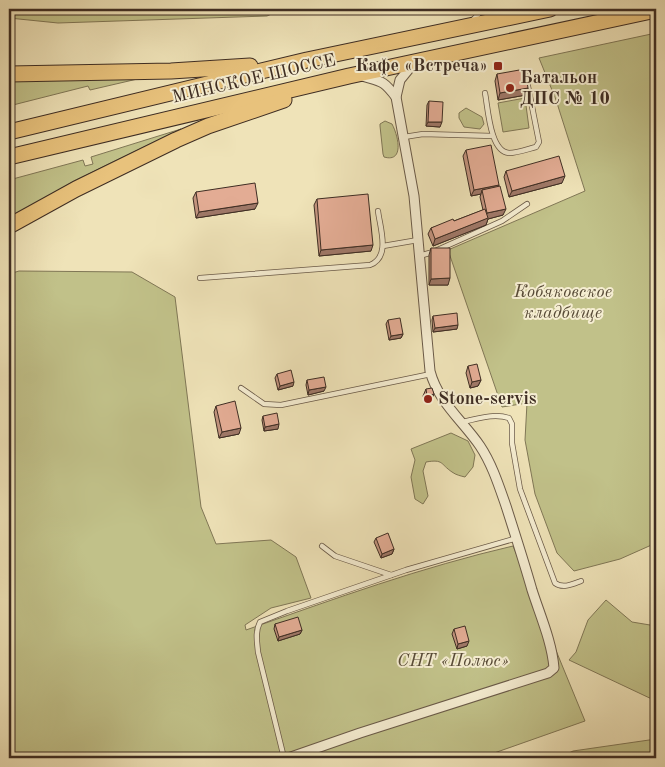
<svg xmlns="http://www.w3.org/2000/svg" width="665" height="767" font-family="'Old Standard TT',serif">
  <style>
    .green { fill: #c1c189; stroke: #807756 }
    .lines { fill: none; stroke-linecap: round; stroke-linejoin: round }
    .lane-casing { stroke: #6a5a48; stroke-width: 6 }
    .street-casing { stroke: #6a5a48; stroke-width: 11 }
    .highway-casing { stroke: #3e2d23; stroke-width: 17 }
    .lane { stroke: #f5edd1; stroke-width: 4.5 }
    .street { stroke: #f5edd1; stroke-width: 9 }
    .highway { stroke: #e8c27c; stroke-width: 15 }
    .wall { fill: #c3947f; stroke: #3e2d23 }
    .shaded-wall { fill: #9f7868; stroke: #3e2d23 }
    .building { fill: #e3ac94; stroke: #3e2d23 }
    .poi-dot { fill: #8f2418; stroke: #f5edd1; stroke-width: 2 }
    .labels { text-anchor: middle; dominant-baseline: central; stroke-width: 4; stroke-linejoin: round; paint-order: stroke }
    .poi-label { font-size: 18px; font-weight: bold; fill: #3e2d23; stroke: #f5edd1; text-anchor: start }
    .street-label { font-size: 18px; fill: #3e2d23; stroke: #f5edd1 }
    .park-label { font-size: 18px; font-style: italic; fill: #584b37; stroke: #f5edd1 }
  </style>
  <rect width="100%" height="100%" fill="#efe3b8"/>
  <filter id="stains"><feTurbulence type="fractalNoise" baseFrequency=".004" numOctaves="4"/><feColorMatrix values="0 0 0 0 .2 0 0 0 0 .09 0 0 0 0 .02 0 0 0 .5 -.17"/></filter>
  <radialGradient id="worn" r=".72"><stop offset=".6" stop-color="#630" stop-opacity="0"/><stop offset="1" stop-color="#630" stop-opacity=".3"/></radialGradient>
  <g class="green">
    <path d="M9 9H279L280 10 267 16 58 23 9 18Z"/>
    <path d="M656 33V543L620 559 574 571 557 553 535 494 525 440 527 403 502 407 448 250 585 191 556 100 539 58Z"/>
    <path d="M146 77 90 90 88 86 9 106V79Z"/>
    <path d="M525 98 529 128 503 132 498 103Z"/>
    <path d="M466 108 482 117 484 124 480 129 464 127 459 118V113Z"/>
    <path d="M385 121 392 124C398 135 405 163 384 157L383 154 380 126V124Z"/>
    <path d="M181 129 74 181 9 219V180L83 160 85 166 93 164 91 157Z"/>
    <path d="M19 271 132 272 175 297 201 507 216 544 271 540 296 557 311 598 271 608 245 625 246 630C334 599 422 567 513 546L585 721 480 758H9V274Z"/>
    <path d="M451 433 468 441 475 455 473 467 465 477C461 476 456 475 452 472 440 464 444 459 426 462L423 471 428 496 423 504 415 499 411 477 415 460 411 449Z"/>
    <path d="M606 600 632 622 656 626V701L569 660 576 652 588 620Z"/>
    <path d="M656 739V758H559L573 751Z"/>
  </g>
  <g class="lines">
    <g class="lane-casing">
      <g id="lane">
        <path d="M315 9H324"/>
        <path d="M472 21 483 9"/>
        <path d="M485 93C488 108 490 152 509 153 518 153 528 149 536 147L539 142 526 76"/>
        <path d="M404 137 423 134 493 136"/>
        <path d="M383 246 418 240"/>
        <path d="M419 256 433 252 502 221 527 204"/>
        <path d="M200 278 370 265C391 257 380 228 378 211"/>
        <path d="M241 388 264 404 281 405 431 374"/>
        <path d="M462 422C477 419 493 413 509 418L512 424V443L520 489 555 583C563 589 573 584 581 581"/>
        <path d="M322 546 335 556 391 575"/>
        <path d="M284 758 258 652C257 641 255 632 260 622L287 611 406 570 517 538"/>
      </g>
    </g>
    <g class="street-casing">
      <g id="street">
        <path d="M362 76C382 82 383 80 396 97"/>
        <path d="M288 758 360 733 548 673 554 668C552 642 540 615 532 590 524 562 515 534 506 506 499 486 492 464 480 446 463 421 438 402 430 371L414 196 396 97 400 80 413 64"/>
      </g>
    </g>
    <g class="highway-casing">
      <g id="highway">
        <path d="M9 74 171 71 250 66"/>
        <path d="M9 132 307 60 550 9"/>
        <path d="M9 157 349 76 656 10"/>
        <path d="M9 226 76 189 176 140 208 126 284 100"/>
      </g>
    </g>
    <use href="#lane" class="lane"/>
    <use href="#street" class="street"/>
    <use href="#highway" class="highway"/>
  </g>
  <g class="wall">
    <path d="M497 74 528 88 526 95 498 100 495 81Z"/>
    <path d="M429 101 440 127 426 126 427 105Z"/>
    <path d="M466 150 499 185 498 187 503 215 488 219 486 225 433 246 428 234 431 228 454 221 483 210 480 197 481 194 471 196 463 156Z"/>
    <path d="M506 171 562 183 509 197 504 177Z"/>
    <path d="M196 192 255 209 196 218 193 198Z"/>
    <path d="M317 199 371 251 319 256 314 205Z"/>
    <path d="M431 248 448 285H429V255Z"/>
    <path d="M433 316 457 329 433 332 432 320Z"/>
    <path d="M388 320 403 334 401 338 389 340 386 324Z"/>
    <path d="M468 366 481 380 478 386 470 388 466 373Z"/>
    <path d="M277 374 293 386 278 390 275 378Z"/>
    <path d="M307 380 324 391 308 395 306 385Z"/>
    <path d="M426 389 431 401 425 402 423 396Z"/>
    <path d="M216 406 239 434 219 438 214 412Z"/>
    <path d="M263 416 278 429 264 431 262 420Z"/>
    <path d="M376 538 394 549 392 554 381 558 374 542Z"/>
    <path d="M275 624 302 630 300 634 278 641 274 629Z"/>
    <path d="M454 629 467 646 457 649 452 634Z"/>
  </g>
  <g class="shaded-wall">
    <path d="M528 88 526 95 498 100 500 93Z"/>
    <path d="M428 122H442L440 127 426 126Z"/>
    <path d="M565 176 562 183 509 197 512 191Z"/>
    <path d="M499 185 496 191 482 190 481 194 471 196 474 190Z"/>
    <path d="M258 203 255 209 196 218 199 212Z"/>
    <path d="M506 209 503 215 488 219 486 225 433 246 435 239 485 219 487 213Z"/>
    <path d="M373 245 371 251 319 256 321 250Z"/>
    <path d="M450 278 448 285H429L431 279Z"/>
    <path d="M458 325 457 329 433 332 435 328Z"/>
    <path d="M403 334 401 338 389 340 391 336Z"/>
    <path d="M481 380 478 386 470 388 472 382Z"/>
    <path d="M294 382 293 386 278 390 280 386Z"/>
    <path d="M326 387 324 391 308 395 309 390Z"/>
    <path d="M434 394 431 401 425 402 427 396Z"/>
    <path d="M279 424 278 429 264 431 265 427Z"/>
    <path d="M241 428 239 434 219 438 222 432Z"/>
    <path d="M394 549 392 554 381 558 382 554Z"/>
    <path d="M302 630 300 634 278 641 279 637Z"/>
    <path d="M469 641 467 646 457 649 458 644Z"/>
  </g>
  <g class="building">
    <path d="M525 69 528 88 500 93 497 74Z"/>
    <path d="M429 101 443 102 442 122H428Z"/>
    <path d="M491 145 499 185 474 190 466 150Z"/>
    <path d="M559 156 565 176 512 191 506 171Z"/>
    <path d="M255 183 258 203 199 212 196 192Z"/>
    <path d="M500 186 506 209 487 213 482 190Z"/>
    <path d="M368 194 373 245 321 250 317 199Z"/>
    <path d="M485 209 488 218 435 239 431 228 453 219 454 221Z"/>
    <path d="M431 248H450V278L431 279Z"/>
    <path d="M457 313 458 325 435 328 433 316Z"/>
    <path d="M400 318 403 334 391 336 388 320Z"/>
    <path d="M477 364 481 380 472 382 468 366Z"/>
    <path d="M291 370 294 382 280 386 277 374Z"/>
    <path d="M324 377 326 387 309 390 307 380Z"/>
    <path d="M432 388 434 394 427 396 426 389Z"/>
    <path d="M235 401 241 428 222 432 216 406Z"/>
    <path d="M277 413 279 424 265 427 263 416Z"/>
    <path d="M388 533 394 549 382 554 376 538Z"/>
    <path d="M298 617 302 630 279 637 275 624Z"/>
    <path d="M465 626 469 641 458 644 454 629Z"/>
  </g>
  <g class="poi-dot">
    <rect x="493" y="61" width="10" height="10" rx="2.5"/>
    <circle cx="510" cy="88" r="5"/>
    <circle cx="428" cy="399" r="5"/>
  </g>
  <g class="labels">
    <g class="poi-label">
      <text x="488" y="66" text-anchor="end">Кафе «Встреча»</text>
      <text x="520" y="78">Батальон<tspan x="520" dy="21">ДПС № 10</tspan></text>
      <text x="438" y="399">Stone-servis</text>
    </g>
    <g class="street-label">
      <text transform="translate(254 79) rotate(-13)">МИНСКОЕ ШОССЕ</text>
    </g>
    <g class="park-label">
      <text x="563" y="292">Кобяковское<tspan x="563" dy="21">кладбище</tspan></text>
      <text x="453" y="661">СНТ «Полюс»</text>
    </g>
  </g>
  <rect width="665" height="767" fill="none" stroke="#efe3b8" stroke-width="30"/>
  <rect x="10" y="10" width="645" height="747" fill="none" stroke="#3e2d23" stroke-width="2.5"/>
  <rect x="15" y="15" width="635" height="737" fill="none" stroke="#3e2d23"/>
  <rect width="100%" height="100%" filter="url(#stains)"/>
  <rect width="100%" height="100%" fill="url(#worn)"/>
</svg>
